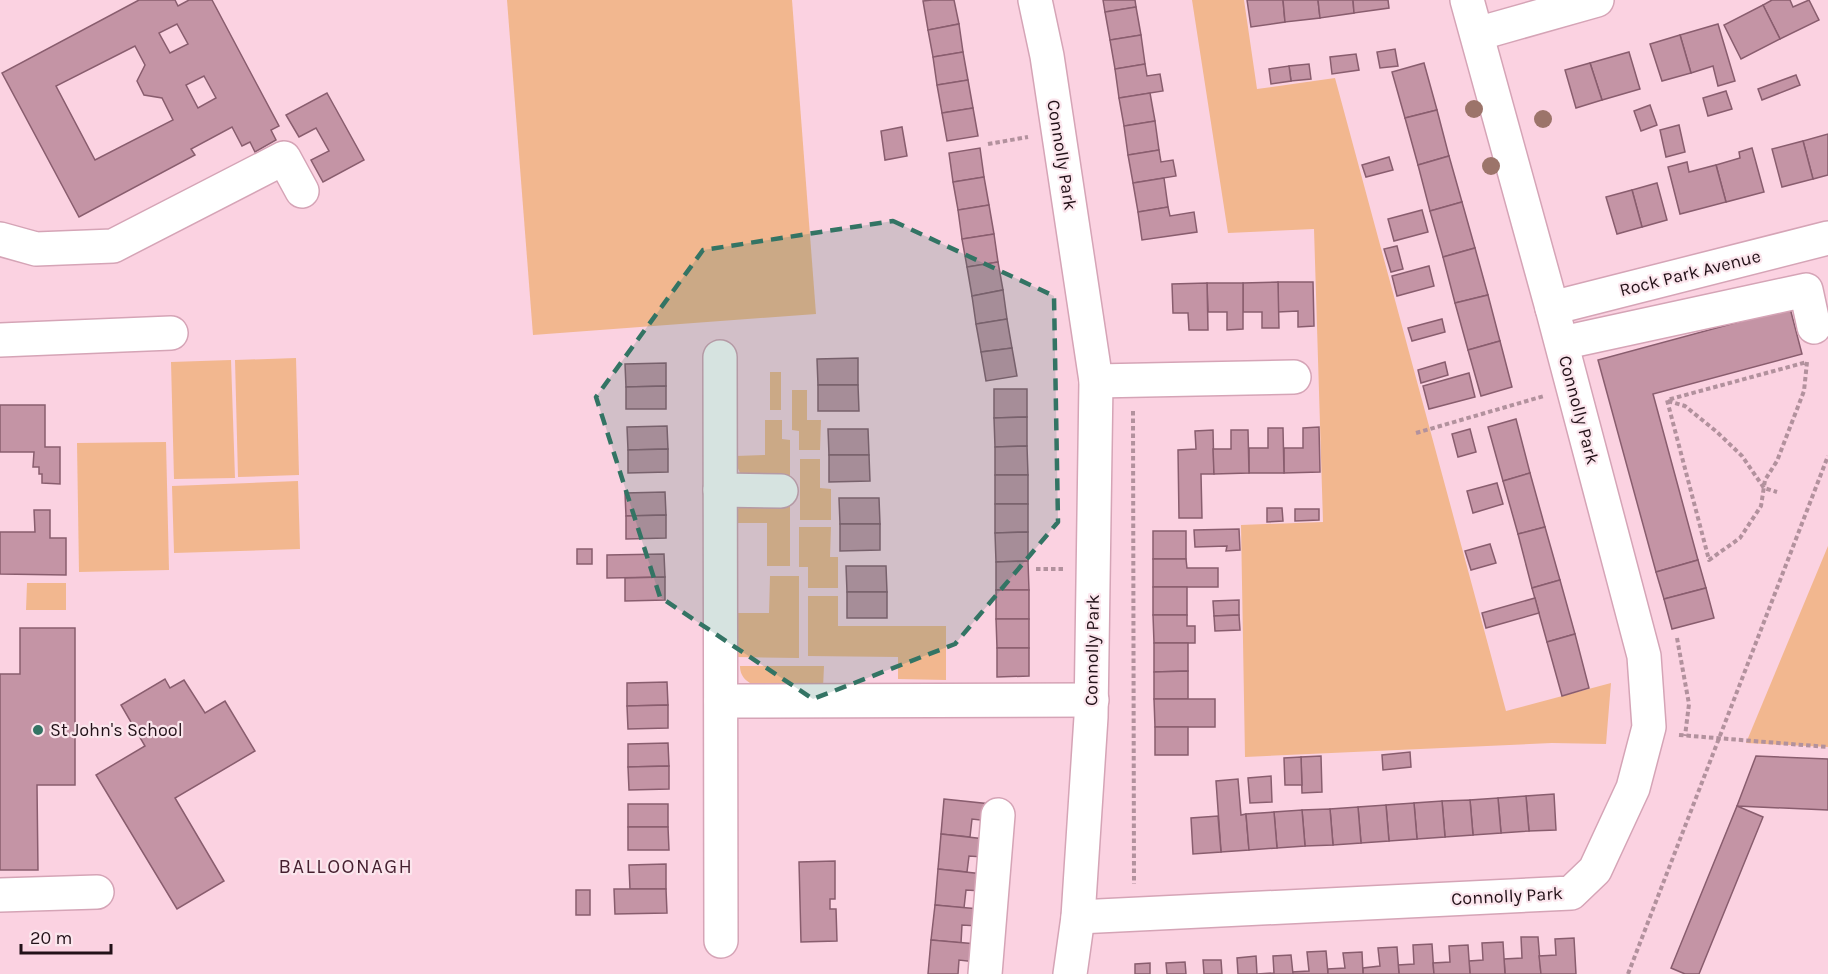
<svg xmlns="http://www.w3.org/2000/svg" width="1828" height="974" font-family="Karla,sans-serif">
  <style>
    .green { fill: #f2b78f }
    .building { fill: #c494a5; stroke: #895d6e; stroke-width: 1.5; fill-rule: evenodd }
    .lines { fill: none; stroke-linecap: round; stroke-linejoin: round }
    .minor-casing { stroke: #d5a4b6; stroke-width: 36 }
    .path { stroke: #b2919d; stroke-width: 4; stroke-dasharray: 4.5 3; stroke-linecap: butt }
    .minor { stroke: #fff; stroke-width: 33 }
    .tree { fill: #9c746a }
    .marked { fill: #337464; fill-opacity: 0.2; stroke: #337464; stroke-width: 4.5; stroke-dasharray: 12 8; stroke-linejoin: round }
    .poi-dot { fill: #337464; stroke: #fbe6ed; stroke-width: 2 }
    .labels { text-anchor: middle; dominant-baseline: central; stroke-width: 4.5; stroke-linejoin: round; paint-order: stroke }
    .street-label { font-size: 18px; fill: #221118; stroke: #fbe6ed }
    .poi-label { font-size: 18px; fill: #221118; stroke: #fbe6ed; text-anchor: start }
    .neighbourhood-label { font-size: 20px; letter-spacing: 1.5px; fill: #451f2f; stroke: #fbe6ed }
  </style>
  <rect width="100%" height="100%" fill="#fbd2e1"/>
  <g class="green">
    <path d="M507 0H792L816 314 533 335Z"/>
    <path d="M1192 0H1244L1257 89 1335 78 1506 711 1611 683 1606 744 1552 743 1245 757 1241 525 1323 522 1314 229 1228 233Z"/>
    <path d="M296 358 299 475 238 477 235 360Z"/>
    <path d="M231 360 235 478 174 479 171 362Z"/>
    <rect x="770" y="372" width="11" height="38"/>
    <path d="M792 390H807V420H821L820 450H799V431L792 430Z"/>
    <path d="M765 420H782V439L790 440V476H746L740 473 736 464V456L765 455Z"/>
    <path d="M166 442 169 570 79 572 77 443Z"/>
    <path d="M800 459H820V488L831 489V520H800Z"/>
    <path d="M298 481 300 549 174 553 172 486Z"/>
    <path d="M790 504V566H767V523H736L737 511 739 507Z"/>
    <path d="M799 527H831L830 557H838V588H808V567H799Z"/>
    <path d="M1828 546V747L1746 743Z"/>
    <path d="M770 576H799V658L736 657V613H769Z"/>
    <path d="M27 583H66V610H26Z"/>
    <path d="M808 596H838V626H946V680L898 679V657L808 656Z"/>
    <path d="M740 666H824L823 688C801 688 740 698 740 666Z"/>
  </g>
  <g class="building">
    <path d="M139 0H175L178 6 189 0H212L279 126 271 130 276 140 255 152 250 142 242 146 232 127 191 149 195 155 79 217 2 73ZM177 24 188 44 170 53 159 33ZM135 46 145 65 137 81 144 95 162 98 173 120 95 160 56 86ZM204 76 216 98 198 108 186 85Z"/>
    <path d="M932 0H954L959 24 928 30 923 1Z"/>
    <path d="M1103 0H1135L1136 7 1105 12Z"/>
    <path d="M1247 0H1283L1285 22 1251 27Z"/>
    <path d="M1283 0H1318L1320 18 1285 22Z"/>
    <path d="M1318 0H1353L1354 13 1320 18Z"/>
    <path d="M1353 0H1388L1389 8 1354 13Z"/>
    <path d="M1772 0H1790L1793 7 1809 0 1819 20 1780 39 1763 5Z"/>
    <path d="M1763 5 1780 39 1741 59 1724 25Z"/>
    <path d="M1136 7 1141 35 1110 40 1105 12Z"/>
    <path d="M959 24 963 52 933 57 928 30Z"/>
    <path d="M1718 24 1735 81 1718 86 1713 66 1691 73 1680 35Z"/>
    <path d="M1141 35 1145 64 1115 69 1110 40Z"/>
    <path d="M1680 35 1691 73 1662 81 1650 44Z"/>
    <path d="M1395 49 1398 66 1380 68 1377 52Z"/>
    <path d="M963 52 968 80 937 85 933 57Z"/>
    <path d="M1629 52 1640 89 1602 100 1590 63Z"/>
    <path d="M1356 54 1359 70 1332 74 1330 57Z"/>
    <path d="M1424 63 1437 110 1405 118 1392 72Z"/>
    <path d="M1590 63 1602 100 1576 108 1565 70Z"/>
    <path d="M1145 64 1147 76 1160 74 1163 91 1119 98 1115 69Z"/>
    <path d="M1309 64 1311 79 1291 81 1289 66Z"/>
    <path d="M1289 66 1291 81 1271 84 1269 69Z"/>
    <path d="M1796 75 1800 85 1762 100 1758 89Z"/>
    <path d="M968 80 973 108 942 113 937 85Z"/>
    <path d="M1726 91 1732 109 1708 116 1703 98Z"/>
    <path d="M327 93 364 160 323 182 311 160 329 151 316 128 299 137 286 115Z"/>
    <path d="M1150 93 1155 121 1124 126 1119 98Z"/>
    <path d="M1650 105 1657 125 1641 131 1634 111Z"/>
    <path d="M973 108 978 136 947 141 942 113Z"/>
    <path d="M1437 110 1449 156 1418 165 1405 118Z"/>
    <path d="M1155 121 1159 150 1128 155 1124 126Z"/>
    <path d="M1679 125 1685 152 1666 157 1660 130Z"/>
    <path d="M902 127 907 156 885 160 881 131Z"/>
    <path d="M1828 134V175L1813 179 1803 141Z"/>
    <path d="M1803 141 1813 179 1782 187 1772 149Z"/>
    <path d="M980 148 984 177 953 182 949 153Z"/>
    <path d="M1752 148 1764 192 1726 202 1716 165 1740 158 1739 152Z"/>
    <path d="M1159 150 1161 162 1173 160 1176 176 1133 183 1128 155Z"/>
    <path d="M1449 156 1462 202 1430 211 1418 165Z"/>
    <path d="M1389 157 1393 170 1366 177 1362 165Z"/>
    <path d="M1687 162 1689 172 1716 165 1726 202 1680 214 1668 167Z"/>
    <path d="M984 177 989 205 958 210 953 182Z"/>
    <path d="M1164 178 1168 207 1138 212 1133 183Z"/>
    <path d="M1657 183 1667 220 1642 227 1632 190Z"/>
    <path d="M1632 190 1642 227 1617 234 1606 197Z"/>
    <path d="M1462 202 1475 248 1443 257 1430 211Z"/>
    <path d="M989 205 994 234 962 239 958 210Z"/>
    <path d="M1168 207 1170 216 1194 212 1197 232 1142 240 1138 212Z"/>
    <path d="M1422 210 1428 232 1394 241 1388 219Z"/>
    <path d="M994 234 998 262 967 267 962 239Z"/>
    <path d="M1397 246 1403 269 1391 272 1384 249Z"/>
    <path d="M1475 248 1488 295 1455 303 1443 257Z"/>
    <path d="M998 262 1003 290 972 296 967 267Z"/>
    <path d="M1429 266 1434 286 1397 296 1392 276Z"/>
    <path d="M1278 282H1313L1314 326 1298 327V311L1278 312Z"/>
    <path d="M1278 282 1279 328H1262V312H1243V283Z"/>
    <path d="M1207 283H1243V329L1227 330V312H1208Z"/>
    <path d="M1207 283 1208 330H1189L1188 313H1173L1172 284Z"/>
    <path d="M1003 290 1007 319 976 324 972 296Z"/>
    <path d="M1488 295 1500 341 1468 350 1455 303Z"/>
    <path d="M1790 308 1802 354 1653 394 1698 560 1656 572 1598 360Z"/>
    <path d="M1007 319 1012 348 981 352 976 324Z"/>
    <path d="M1442 319 1445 332 1412 341 1408 328Z"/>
    <path d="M1500 341 1512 387 1481 396 1468 350Z"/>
    <path d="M1012 348 1017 376 986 381 981 352Z"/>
    <path d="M858 358V385H818L817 359Z"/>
    <path d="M1445 362 1448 375 1421 383 1418 370Z"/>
    <path d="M666 363V386L626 387 625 364Z"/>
    <path d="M1469 373 1475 397 1429 409 1423 386Z"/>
    <path d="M818 385H858L859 411H818Z"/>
    <path d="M666 386V409H626V387Z"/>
    <path d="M994 389H1027V417L994 418Z"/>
    <path d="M0 405H45V447H60V484L42 483V474H39V467H33L34 452H0Z"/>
    <path d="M1027 417V446L995 447 994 418Z"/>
    <path d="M1516 419 1530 473 1503 481 1488 427Z"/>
    <path d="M667 426 668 449 628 450 627 427Z"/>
    <path d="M1319 427 1320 472 1284 473V448H1303V428Z"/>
    <path d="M1268 428H1283L1284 473H1249V448H1268Z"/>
    <path d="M828 429H868L869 455H829Z"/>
    <path d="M1470 429 1476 452 1458 457 1452 434Z"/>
    <path d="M1213 430 1214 474H1201L1202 518H1179L1178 450 1196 449 1195 431Z"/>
    <path d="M1231 430H1248L1249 473 1214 474 1213 449H1231Z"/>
    <path d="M1027 446 1028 475H995V447Z"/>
    <path d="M668 449V472L628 473V450Z"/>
    <path d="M829 455H869L870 481 829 482Z"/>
    <path d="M1530 473 1545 527 1518 534 1503 481Z"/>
    <rect x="995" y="475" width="33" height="29"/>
    <path d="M1497 483 1503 504 1473 513 1467 491Z"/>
    <path d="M665 492 666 515 626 516 625 493Z"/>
    <path d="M839 498H879L880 524H840Z"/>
    <path d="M995 504H1028V532L995 533Z"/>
    <path d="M1267 508H1282L1283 521 1267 522Z"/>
    <path d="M1295 509H1319V520L1295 521Z"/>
    <path d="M34 510H50V538H66V575L0 574V532H35Z"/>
    <path d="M666 515V538L626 539V516Z"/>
    <path d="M840 524H880V550L840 551Z"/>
    <path d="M1545 527 1560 580 1532 588 1518 534Z"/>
    <path d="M1239 529 1240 550 1226 551 1227 546 1195 547 1194 530Z"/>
    <rect x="1153" y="531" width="33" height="28"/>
    <path d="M1028 532V561L996 562 995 533Z"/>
    <path d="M1490 544 1496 563 1471 570 1465 551Z"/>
    <rect x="577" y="549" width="15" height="15"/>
    <path d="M664 554 665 577 607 578V555Z"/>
    <path d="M1153 559H1186L1187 568H1218V587H1153Z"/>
    <path d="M1698 560 1706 588 1664 599 1656 572Z"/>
    <path d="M1028 561 1029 590H996V562Z"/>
    <path d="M846 566H886L887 592H847Z"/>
    <path d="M665 577V600L625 601V578Z"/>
    <path d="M1560 580 1575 634 1547 642 1532 588Z"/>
    <rect x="1153" y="587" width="34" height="28"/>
    <path d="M1706 588 1714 618 1672 629 1664 599Z"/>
    <rect x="996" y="590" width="33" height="29"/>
    <rect x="847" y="592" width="40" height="26"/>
    <path d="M1535 598 1539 613 1486 628 1482 613Z"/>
    <path d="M1239 600V615L1214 616 1213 601Z"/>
    <path d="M1153 615H1187V626H1195V643H1154Z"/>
    <path d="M1239 615 1240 630 1215 631 1214 616Z"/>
    <path d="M996 619H1029V648H997Z"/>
    <path d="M20 628H75V785H37L38 870H0V674H20Z"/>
    <path d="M1575 634 1589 688 1562 696 1547 642Z"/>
    <path d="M1154 643H1188V671L1154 672Z"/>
    <path d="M997 648H1029V676L997 677Z"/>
    <path d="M1188 671V699H1154V672Z"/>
    <path d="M165 679 170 688 184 680 205 713 225 701 255 751 175 798 224 881 177 909 96 775 145 746 121 705Z"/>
    <path d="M667 682 668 705 627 706V683Z"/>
    <path d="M1154 699H1215V727H1155Z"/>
    <path d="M668 705V728L628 729 627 706Z"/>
    <rect x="1155" y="727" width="33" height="28"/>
    <path d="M668 743 669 766 628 767V744Z"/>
    <path d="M1410 752 1411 767 1383 770 1382 755Z"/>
    <path d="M1321 756 1322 792 1302 793 1301 757Z"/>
    <path d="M1756 756 1828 759V810L1737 806Z"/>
    <path d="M1301 757 1302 785H1285L1284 758Z"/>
    <path d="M669 766V789L629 790 628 767Z"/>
    <path d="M1271 776 1272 802 1250 803 1248 778Z"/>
    <path d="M1238 779 1241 815 1246 814 1249 850 1221 852 1216 781Z"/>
    <path d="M1554 794 1556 830 1529 831 1526 796Z"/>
    <path d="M1526 796 1529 831 1501 833 1498 798Z"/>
    <path d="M1498 798 1501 833 1473 835 1470 800Z"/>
    <path d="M944 799 991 804 989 821 972 819 970 837 941 834Z"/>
    <path d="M1470 800 1473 835 1445 837 1442 801Z"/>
    <path d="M1442 801 1445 837 1417 839 1414 803Z"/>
    <path d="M1414 803 1417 839 1389 841 1386 805Z"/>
    <rect x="628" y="804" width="40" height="23"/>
    <path d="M1386 805 1389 841 1361 843 1358 807Z"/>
    <path d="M1737 806 1763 817 1699 974H1685L1671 968Z"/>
    <path d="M1358 807 1361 843 1333 845 1330 809Z"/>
    <path d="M1330 809 1333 845 1305 846 1302 810Z"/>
    <path d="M1302 810 1305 846 1277 848 1274 812Z"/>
    <path d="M1274 812 1277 848 1249 850 1246 814Z"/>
    <path d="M1218 816 1221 852 1193 854 1191 818Z"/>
    <path d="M628 827H668L669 850H628Z"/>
    <path d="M941 834 985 839 983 857 969 856 967 872 938 869Z"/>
    <path d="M835 861V899H830V909H836L837 941 801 942 799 862Z"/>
    <path d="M666 864V889H630L629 865Z"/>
    <path d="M938 869 983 874 982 891 966 890 964 908 935 905Z"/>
    <path d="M614 889H666L667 913 615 914Z"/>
    <rect x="576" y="890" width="14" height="25"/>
    <path d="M935 905 979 909 978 926 962 925 961 943 931 940Z"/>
    <path d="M1521 937H1538L1541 974H1505L1504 959 1522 958Z"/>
    <path d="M1574 938 1576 974H1541L1539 956 1556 955 1555 939Z"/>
    <path d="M931 940 977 944 976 962 959 960 958 974H928Z"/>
    <path d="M1503 942 1505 974H1470L1469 961 1483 960 1482 943Z"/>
    <path d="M1432 944 1434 974H1399L1398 965 1414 964 1413 945Z"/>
    <path d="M1468 945 1470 974H1434L1433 963 1450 962 1449 946Z"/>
    <path d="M1397 947 1399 974H1363V968L1380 966 1378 948Z"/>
    <path d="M1326 951 1328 974H1293L1292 972 1309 971 1307 952Z"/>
    <path d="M1362 952 1363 974H1328V969L1345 968 1343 953Z"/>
    <path d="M1291 955 1293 974H1257L1274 973 1273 956Z"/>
    <path d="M1256 956 1257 974H1238L1237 958Z"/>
    <path d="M1203 960H1221L1222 974H1204Z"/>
    <path d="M1185 962 1186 974H1167L1166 963Z"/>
    <path d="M1150 963V974H1135V964Z"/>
  </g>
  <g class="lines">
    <g class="minor-casing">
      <g id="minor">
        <path d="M1035 0 1047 56 1096 381 1091 717 1078 917 1070 974"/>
        <path d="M1477 34 1597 0"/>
        <path d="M0 239 36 249 113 246 284 158 302 191"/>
        <path d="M1552 308 1828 238"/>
        <path d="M0 340 171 333"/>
        <path d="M1562 343 1806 290 1814 327"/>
        <path d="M720 357 721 941"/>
        <path d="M1096 381 1294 377"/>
        <path d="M720 490 781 491"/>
        <path d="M721 701 1092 700"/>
        <path d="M0 895 97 892"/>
        <path d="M1078 917 1571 893 1595 870 1633 788 1649 727 1644 656 1552 308 1467 0"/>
        <path d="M985 974 998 815"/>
      </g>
    </g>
    <g class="path">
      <path d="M988 144 1028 137"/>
      <path d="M1807 362 1804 391 1777 461 1765 480 1761 506 1740 538 1709 560 1667 400Z"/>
      <path d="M1668 401 1685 406 1717 432 1742 456 1764 488 1777 492"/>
      <path d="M1133 411 1134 884"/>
      <path d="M1416 433 1544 396"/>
      <path d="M1036 569H1063"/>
      <path d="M1677 638 1689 704 1685 736"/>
      <path d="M1679 735 1828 747"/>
      <path d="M1628 974 1828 456"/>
    </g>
    <use href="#minor" class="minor"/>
  </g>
  <g class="tree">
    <circle cx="1474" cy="109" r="9"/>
    <circle cx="1543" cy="119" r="9"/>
    <circle cx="1491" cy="166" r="9"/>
  </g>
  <path class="marked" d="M893 221 1054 296 1058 522 955 644 813 699 660 597 596 397 703 250Z"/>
  <circle class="poi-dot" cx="38" cy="730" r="6"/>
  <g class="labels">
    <g class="street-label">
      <text transform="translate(1062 155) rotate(81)">Connolly Park</text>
      <text transform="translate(1690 273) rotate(-14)">Rock Park Avenue</text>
      <text transform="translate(1579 410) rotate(75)">Connolly Park</text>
      <text transform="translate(1092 650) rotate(-89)">Connolly Park</text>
      <text transform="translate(1507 896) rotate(-3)">Connolly Park</text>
    </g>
    <g class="poi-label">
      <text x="50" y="730">St John's School</text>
    </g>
    <g class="neighbourhood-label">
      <text x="346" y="866">BALLOONAGH</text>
    </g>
  </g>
  <path d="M21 944v9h90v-9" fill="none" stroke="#221118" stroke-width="3"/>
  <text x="30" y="944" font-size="18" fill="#221118" stroke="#fbe6ed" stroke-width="4.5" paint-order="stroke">20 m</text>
</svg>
